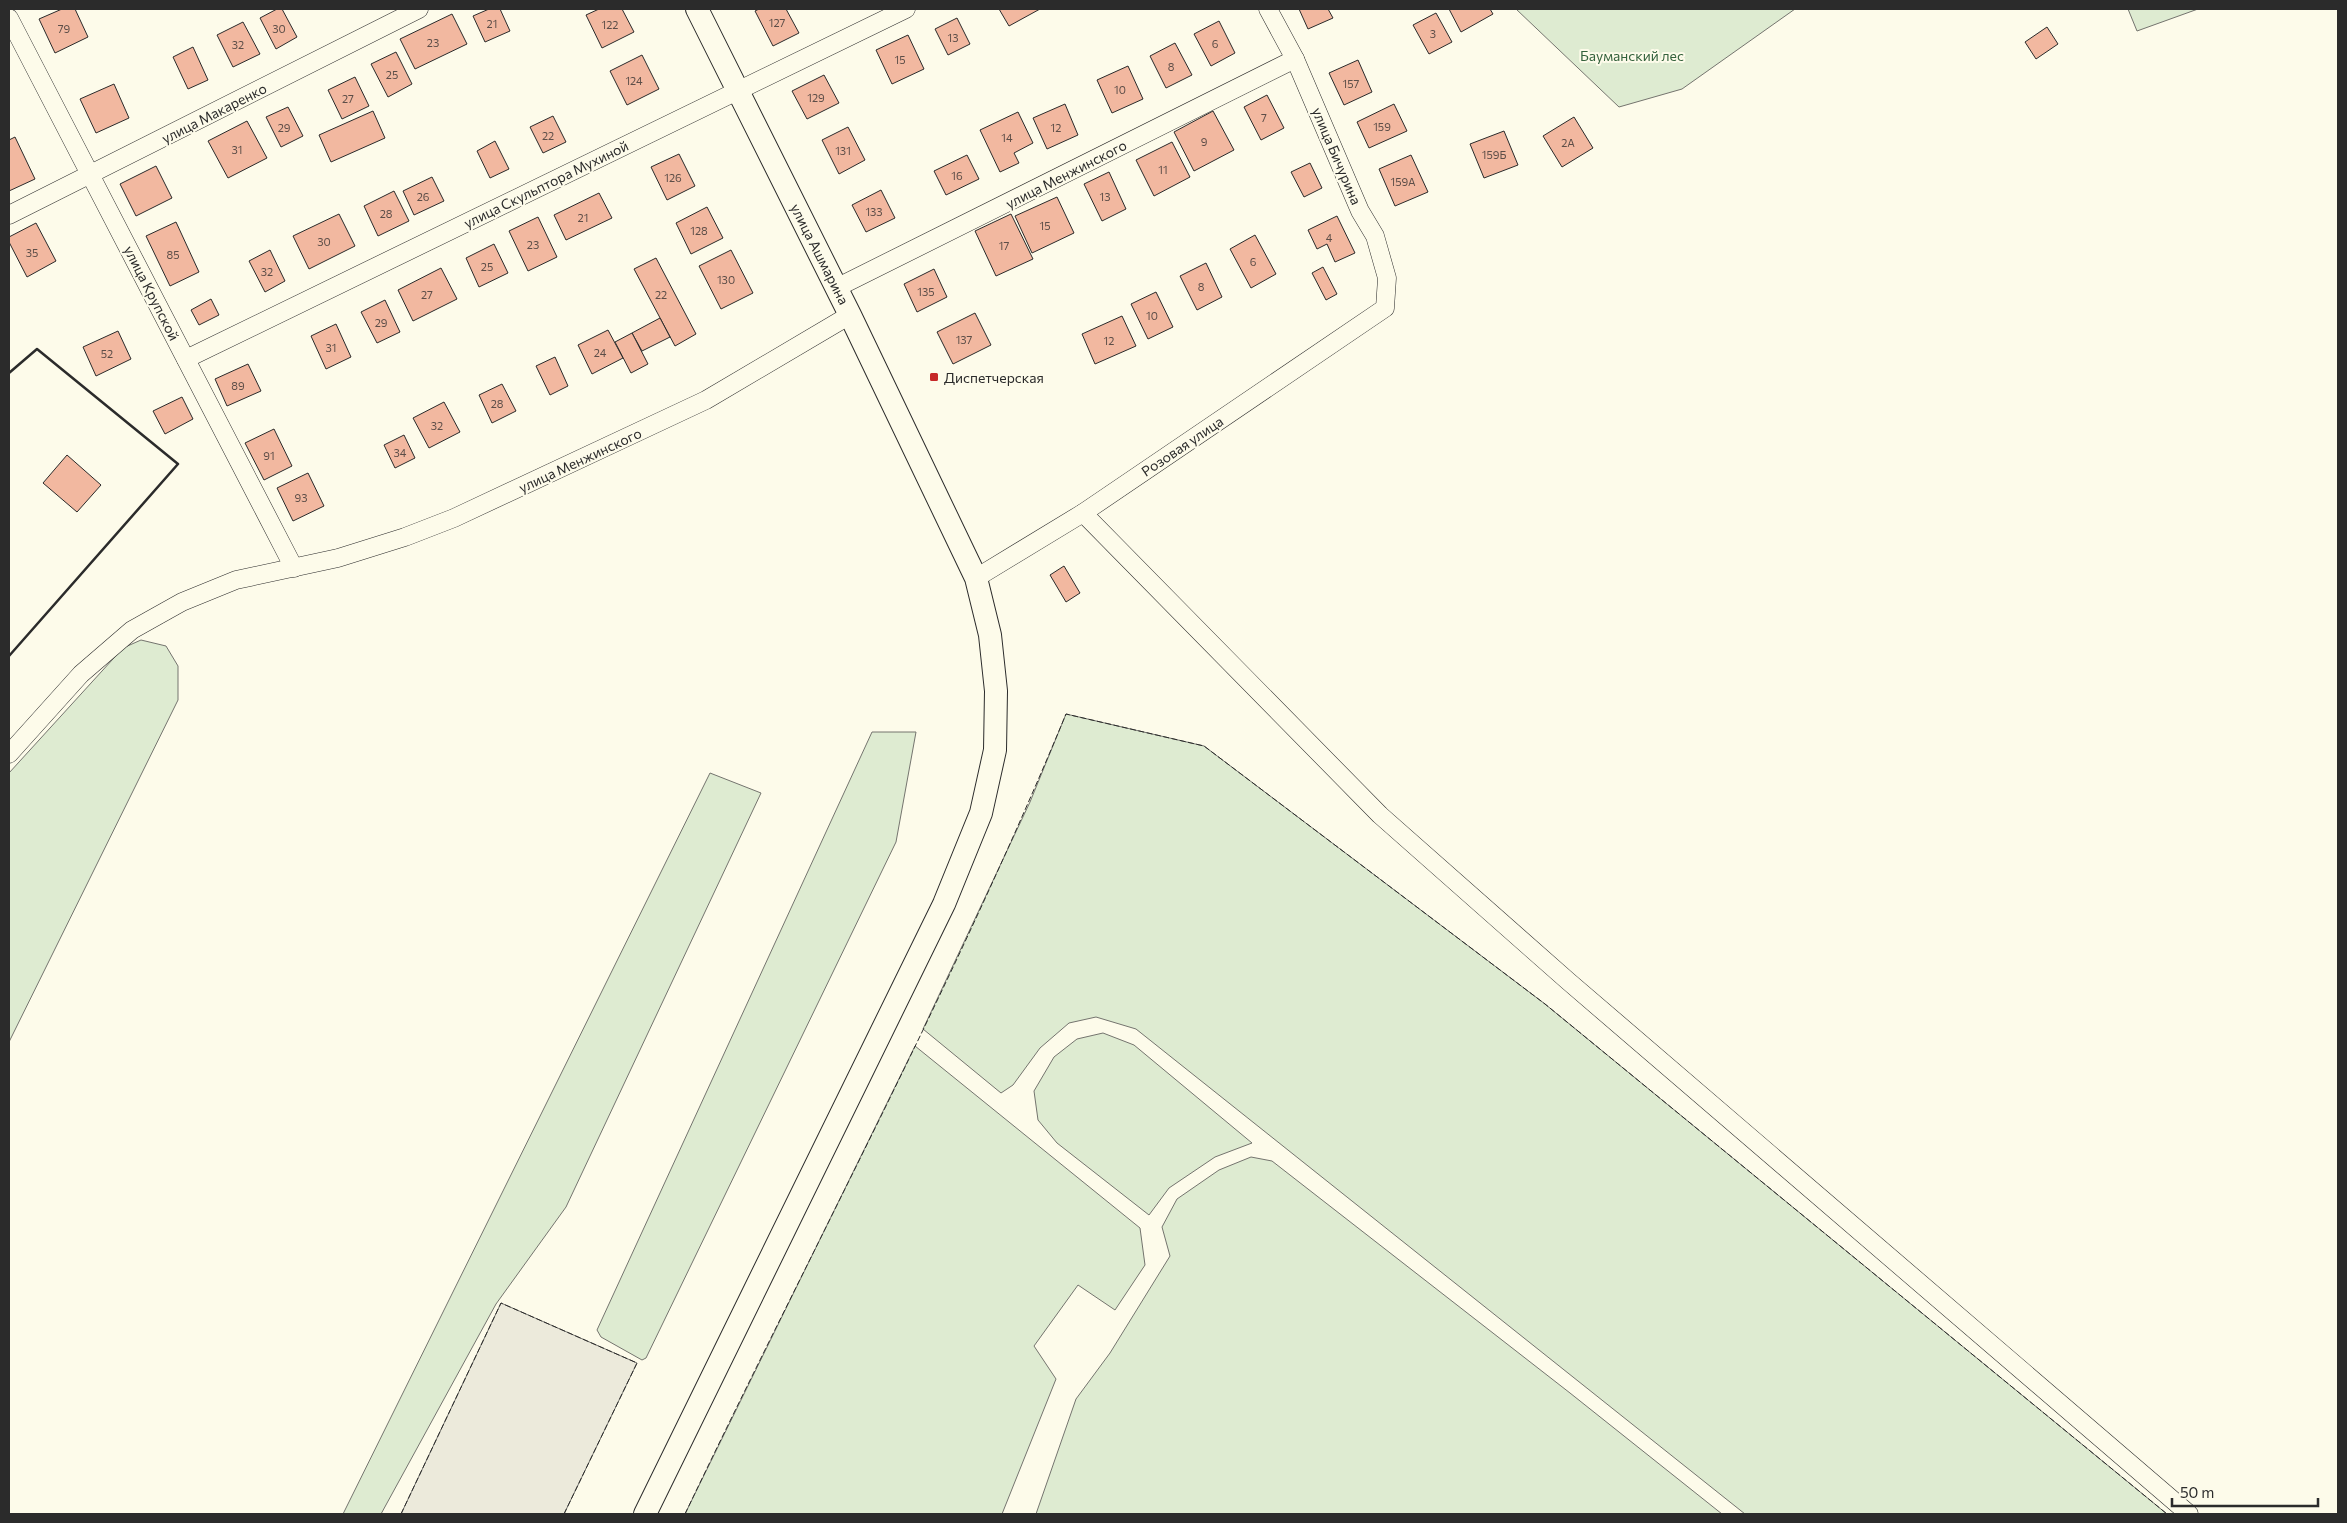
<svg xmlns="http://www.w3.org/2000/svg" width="2347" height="1523" font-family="Commissioner,sans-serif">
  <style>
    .green { fill: #deebd1; stroke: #74746e }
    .parking { fill: #eceadb; stroke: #74746e }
    .building { fill: #f2b8a0; stroke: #2b2b2b }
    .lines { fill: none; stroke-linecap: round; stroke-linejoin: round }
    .minor-casing { stroke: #2b2b2b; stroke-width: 19 }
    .tertiary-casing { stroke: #2b2b2b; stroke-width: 24 }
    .minor { stroke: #fdfbea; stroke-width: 18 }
    .tertiary { stroke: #fdfbea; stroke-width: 22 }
    .fence { stroke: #2b2b2b; stroke-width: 1; stroke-dasharray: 6 2.5; stroke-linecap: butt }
    .wall { stroke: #2b2b2b; stroke-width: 2.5 }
    .poi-dot { fill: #c62828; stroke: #fdfbea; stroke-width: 2 }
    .labels { text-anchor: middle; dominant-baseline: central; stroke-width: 4; stroke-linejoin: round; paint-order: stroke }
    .number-label { font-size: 11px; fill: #5d4e48 }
    .park-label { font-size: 14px; fill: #34623c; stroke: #fdfbea }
    .street-label { font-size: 14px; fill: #2b2b2b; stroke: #fdfbea }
    .poi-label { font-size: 14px; fill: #2b2b2b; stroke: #fdfbea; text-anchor: start }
  </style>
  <rect width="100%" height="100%" fill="#fdfbea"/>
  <g class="green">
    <path d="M1516 9H1795L1682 89 1619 107Z"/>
    <path d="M2128 9H2198L2137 31Z"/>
    <path d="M141 640 166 646 178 666V700L9 1042V773L123 648Z"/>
    <path d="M1066 714 1204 746 1545 1004 2167 1514H1745L1136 1029 1096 1017 1069 1023 1040 1048 1013 1085 1001 1093 923 1029 1030 802Z"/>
    <path d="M872 732H916L896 842 646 1358 642 1360 601 1337 597 1330Z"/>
    <path d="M710 773 761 793 566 1207 496 1304 381 1514H343Z"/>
    <path d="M1103 1033 1134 1045 1252 1143 1215 1157 1169 1188 1149 1215 1057 1143 1038 1120 1034 1091 1054 1057 1077 1039Z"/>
    <path d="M915 1046 1140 1228 1145 1265 1115 1310 1078 1285 1034 1346 1056 1379 1002 1514H685Z"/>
    <path d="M1251 1157 1272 1161 1570 1393 1722 1514H1036L1076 1399 1110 1353 1170 1256 1162 1227 1177 1199 1219 1170Z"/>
  </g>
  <path class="parking" d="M501 1303 637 1363 564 1514H401Z"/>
  <g class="building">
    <path d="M62 9H75L88 37 55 53 39 19Z"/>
    <path d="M277 9H282L297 37 276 49 260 18Z"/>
    <path d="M489 9H500L510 31 485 42 473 16Z"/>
    <path d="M599 9H622L634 32 602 48 586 15Z"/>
    <path d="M759 9H786L799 33 773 46 755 11Z"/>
    <path d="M999 9H1040L1009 26Z"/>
    <path d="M1299 9H1328L1333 18 1308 29Z"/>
    <path d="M1449 9H1490L1493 14 1461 32Z"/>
    <path d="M1436 13 1452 42 1429 54 1413 25Z"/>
    <path d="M452 14 467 44 415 69 400 39Z"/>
    <path d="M957 18 970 44 948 55 935 29Z"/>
    <path d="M1219 21 1235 53 1211 66 1194 34Z"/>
    <path d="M243 22 260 54 233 67 217 35Z"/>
    <path d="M2047 27 2058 44 2036 59 2025 42Z"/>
    <path d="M908 35 924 69 892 84 876 50Z"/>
    <path d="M1175 43 1192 75 1166 88 1150 56Z"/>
    <path d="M193 47 208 80 188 89 173 57Z"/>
    <path d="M396 52 412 84 388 97 371 64Z"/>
    <path d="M642 55 659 89 627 105 610 71Z"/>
    <path d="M1358 60 1372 92 1344 105 1329 73Z"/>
    <path d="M1128 66 1143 99 1112 113 1097 80Z"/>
    <path d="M824 75 839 103 807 119 792 91Z"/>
    <path d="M355 77 369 106 342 119 328 90Z"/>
    <path d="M114 84 129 118 96 133 80 99Z"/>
    <path d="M1267 95 1284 128 1261 140 1244 107Z"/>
    <path d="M1065 104 1078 135 1047 149 1033 118Z"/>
    <path d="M1394 104 1407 131 1369 148 1357 122Z"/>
    <path d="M288 107 303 136 281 147 266 117Z"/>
    <path d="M373 111 385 138 331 162 319 135Z"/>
    <path d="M1213 111 1234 150 1194 171 1174 132Z"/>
    <path d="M1018 112 1033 143 1014 153 1019 163 1000 172 980 130Z"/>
    <path d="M553 116 566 142 543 153 530 127Z"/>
    <path d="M1574 117 1593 148 1562 167 1543 136Z"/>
    <path d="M247 121 267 158 228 178 208 141Z"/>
    <path d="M848 127 865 160 839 174 822 140Z"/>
    <path d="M1504 131 1518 165 1484 178 1470 144Z"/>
    <path d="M15 137 35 179 9 191V140Z"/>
    <path d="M495 141 509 169 490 178 477 151Z"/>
    <path d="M1172 142 1190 177 1154 196 1136 160Z"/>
    <path d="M679 154 695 186 667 200 651 167Z"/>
    <path d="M967 155 979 179 946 195 934 171Z"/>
    <path d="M1411 155 1428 192 1395 206 1379 169Z"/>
    <path d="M1310 163 1322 188 1304 197 1291 172Z"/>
    <path d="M156 166 172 198 136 216 120 184Z"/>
    <path d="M1109 172 1126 209 1102 221 1084 184Z"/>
    <path d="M432 177 444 201 414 215 403 191Z"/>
    <path d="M881 190 895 218 866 232 852 205Z"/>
    <path d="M394 191 409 221 378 236 364 206Z"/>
    <path d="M599 193 612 218 566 240 554 215Z"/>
    <path d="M1057 197 1074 233 1032 253 1015 216Z"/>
    <path d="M707 207 723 238 691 254 676 223Z"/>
    <path d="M339 214 355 246 309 269 293 236Z"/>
    <path d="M1011 214 1033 259 996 276 975 231Z"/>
    <path d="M1337 216 1355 253 1335 262 1327 244 1317 249 1308 230Z"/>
    <path d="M538 217 557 257 528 271 509 231Z"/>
    <path d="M176 222 199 272 170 286 146 236Z"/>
    <path d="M36 223 56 261 27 277 9 242V237Z"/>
    <path d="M1255 235 1276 274 1251 288 1230 249Z"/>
    <path d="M494 244 508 273 479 287 466 258Z"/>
    <path d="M270 250 285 281 265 292 249 261Z"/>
    <path d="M731 250 753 293 721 309 699 266Z"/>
    <path d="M656 258 696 334 675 346 634 269Z"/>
    <path d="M1206 263 1222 297 1197 310 1180 276Z"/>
    <path d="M1323 267 1337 294 1326 300 1312 273Z"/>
    <path d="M441 268 457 299 413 321 398 290Z"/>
    <path d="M934 269 947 297 917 312 904 284Z"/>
    <path d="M1156 292 1173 327 1148 339 1131 304Z"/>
    <path d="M211 299 219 315 199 325 191 310Z"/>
    <path d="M385 300 400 332 377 343 361 312Z"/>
    <path d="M975 313 991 345 953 364 937 332Z"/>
    <path d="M1122 316 1136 346 1095 364 1082 334Z"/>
    <path d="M660 318 670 337 642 351 632 333Z"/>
    <path d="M336 324 351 357 326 369 311 336Z"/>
    <path d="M608 330 623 358 592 374 578 345Z"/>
    <path d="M118 331 131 359 96 376 83 347Z"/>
    <path d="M632 333 648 364 631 373 615 342Z"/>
    <path d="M555 357 568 386 550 395 536 366Z"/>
    <path d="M248 364 261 391 227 406 215 379Z"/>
    <path d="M502 384 516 411 492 423 479 395Z"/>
    <path d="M182 397 193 419 165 434 153 411Z"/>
    <path d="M444 402 460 432 429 448 413 418Z"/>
    <path d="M274 429 292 466 264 480 245 443Z"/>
    <path d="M404 435 415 458 395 468 384 445Z"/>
    <path d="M67 455 101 485 77 512 43 483Z"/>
    <path d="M308 473 324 506 293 521 277 488Z"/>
    <path d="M1064 566 1080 593 1066 602 1050 575Z"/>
  </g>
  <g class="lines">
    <g class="minor-casing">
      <g id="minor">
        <path d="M9 18 294 568"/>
        <path d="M9 215 419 9"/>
        <path d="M836 288 1295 59"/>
        <path d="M186 359 906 9"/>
        <path d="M1083 513 1380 815 1568 981 2189 1514"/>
        <path d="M976 578 1083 513 1385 308 1387 278 1375 236 1360 211 1295 59 1268 9"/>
        <path d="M9 754 81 674 132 630 182 602 236 580 338 558 405 537 454 518 706 400 850 315"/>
      </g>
    </g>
    <g class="tertiary-casing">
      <path id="tertiary" d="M645 1514 944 904 981 813 995 750 996 691 990 635 976 578 850 315 697 9"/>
    </g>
    <use href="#minor" class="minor"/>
    <use href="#tertiary" class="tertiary"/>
    <g class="fence">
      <path d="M401 1514 501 1303 637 1363 564 1514"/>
      <path d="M685 1514C812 1248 953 987 1066 714L1204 746 1545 1004 2167 1514"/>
    </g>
    <path class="wall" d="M9 373 37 349 178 464 9 656"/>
  </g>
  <rect class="poi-dot" x="929" y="372" width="10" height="10" rx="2.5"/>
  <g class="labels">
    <g class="number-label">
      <text x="777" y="22">127</text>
      <text x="492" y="23">21</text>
      <text x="610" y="24">122</text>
      <text x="64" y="28">79</text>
      <text x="279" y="28">30</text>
      <text x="1433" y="33">3</text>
      <text x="953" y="37">13</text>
      <text x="433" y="42">23</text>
      <text x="1215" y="43">6</text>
      <text x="238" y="44">32</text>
      <text x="900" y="59">15</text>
      <text x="1171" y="66">8</text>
      <text x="392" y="74">25</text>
      <text x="634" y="80">124</text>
      <text x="1351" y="83">157</text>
      <text x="1120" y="89">10</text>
      <text x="816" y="97">129</text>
      <text x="348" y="98">27</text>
      <text x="1264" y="117">7</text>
      <text x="1382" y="126">159</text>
      <text x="284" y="127">29</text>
      <text x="1056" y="127">12</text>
      <text x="548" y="135">22</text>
      <text x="1007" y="137">14</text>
      <text x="1204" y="141">9</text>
      <text x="1568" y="142">2А</text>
      <text x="237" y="149">31</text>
      <text x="843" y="150">131</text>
      <text x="1494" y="154">159Б</text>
      <text x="1163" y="169">11</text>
      <text x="957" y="175">16</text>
      <text x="673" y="177">126</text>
      <text x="1403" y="181">159А</text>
      <text x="423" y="196">26</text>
      <text x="1105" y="196">13</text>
      <text x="874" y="211">133</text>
      <text x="386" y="213">28</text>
      <text x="583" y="217">21</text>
      <text x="1045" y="225">15</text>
      <text x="699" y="230">128</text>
      <text x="1329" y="237">4</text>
      <text x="324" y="241">30</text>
      <text x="533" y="244">23</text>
      <text x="1004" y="245">17</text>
      <text x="32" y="252">35</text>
      <text x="173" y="254">85</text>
      <text x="1253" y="261">6</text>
      <text x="487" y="266">25</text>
      <text x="267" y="271">32</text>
      <text x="726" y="279">130</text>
      <text x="1201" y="286">8</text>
      <text x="926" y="291">135</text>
      <text x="427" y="294">27</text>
      <text x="661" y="294">22</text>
      <text x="1152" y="315">10</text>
      <text x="381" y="322">29</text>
      <text x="964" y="339">137</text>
      <text x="1109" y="340">12</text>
      <text x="331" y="347">31</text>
      <text x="600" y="352">24</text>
      <text x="107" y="353">52</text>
      <text x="238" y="385">89</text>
      <text x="497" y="403">28</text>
      <text x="437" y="425">32</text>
      <text x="400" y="452">34</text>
      <text x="269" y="455">91</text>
      <text x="301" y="497">93</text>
    </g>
    <g class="park-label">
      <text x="1632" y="55">Бауманский лес</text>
    </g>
    <g class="street-label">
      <text transform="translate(214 113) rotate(-27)">улица Макаренко</text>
      <text transform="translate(1337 156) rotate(67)">улица Бичурина</text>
      <text transform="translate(1066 174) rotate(-27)">улица Менжинского</text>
      <text transform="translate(546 184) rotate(-26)">улица Скульптора Мухиной</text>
      <text transform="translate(820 254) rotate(63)">улица Ашмарина</text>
      <text transform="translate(152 293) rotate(63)">улица Крупской</text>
      <text transform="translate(1182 446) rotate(-34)">Розовая улица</text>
      <text transform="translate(580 460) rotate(-25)">улица Менжинского</text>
    </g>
    <g class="poi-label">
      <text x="944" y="377">Диспетчерская</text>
    </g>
  </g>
  <rect width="2347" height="1523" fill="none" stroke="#2b2b2b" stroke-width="20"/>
  <path d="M2172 1498v8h146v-8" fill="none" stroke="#2b2b2b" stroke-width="2.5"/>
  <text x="2180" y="1498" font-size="15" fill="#2b2b2b" stroke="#fdfbea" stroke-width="4" paint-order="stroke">50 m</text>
</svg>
